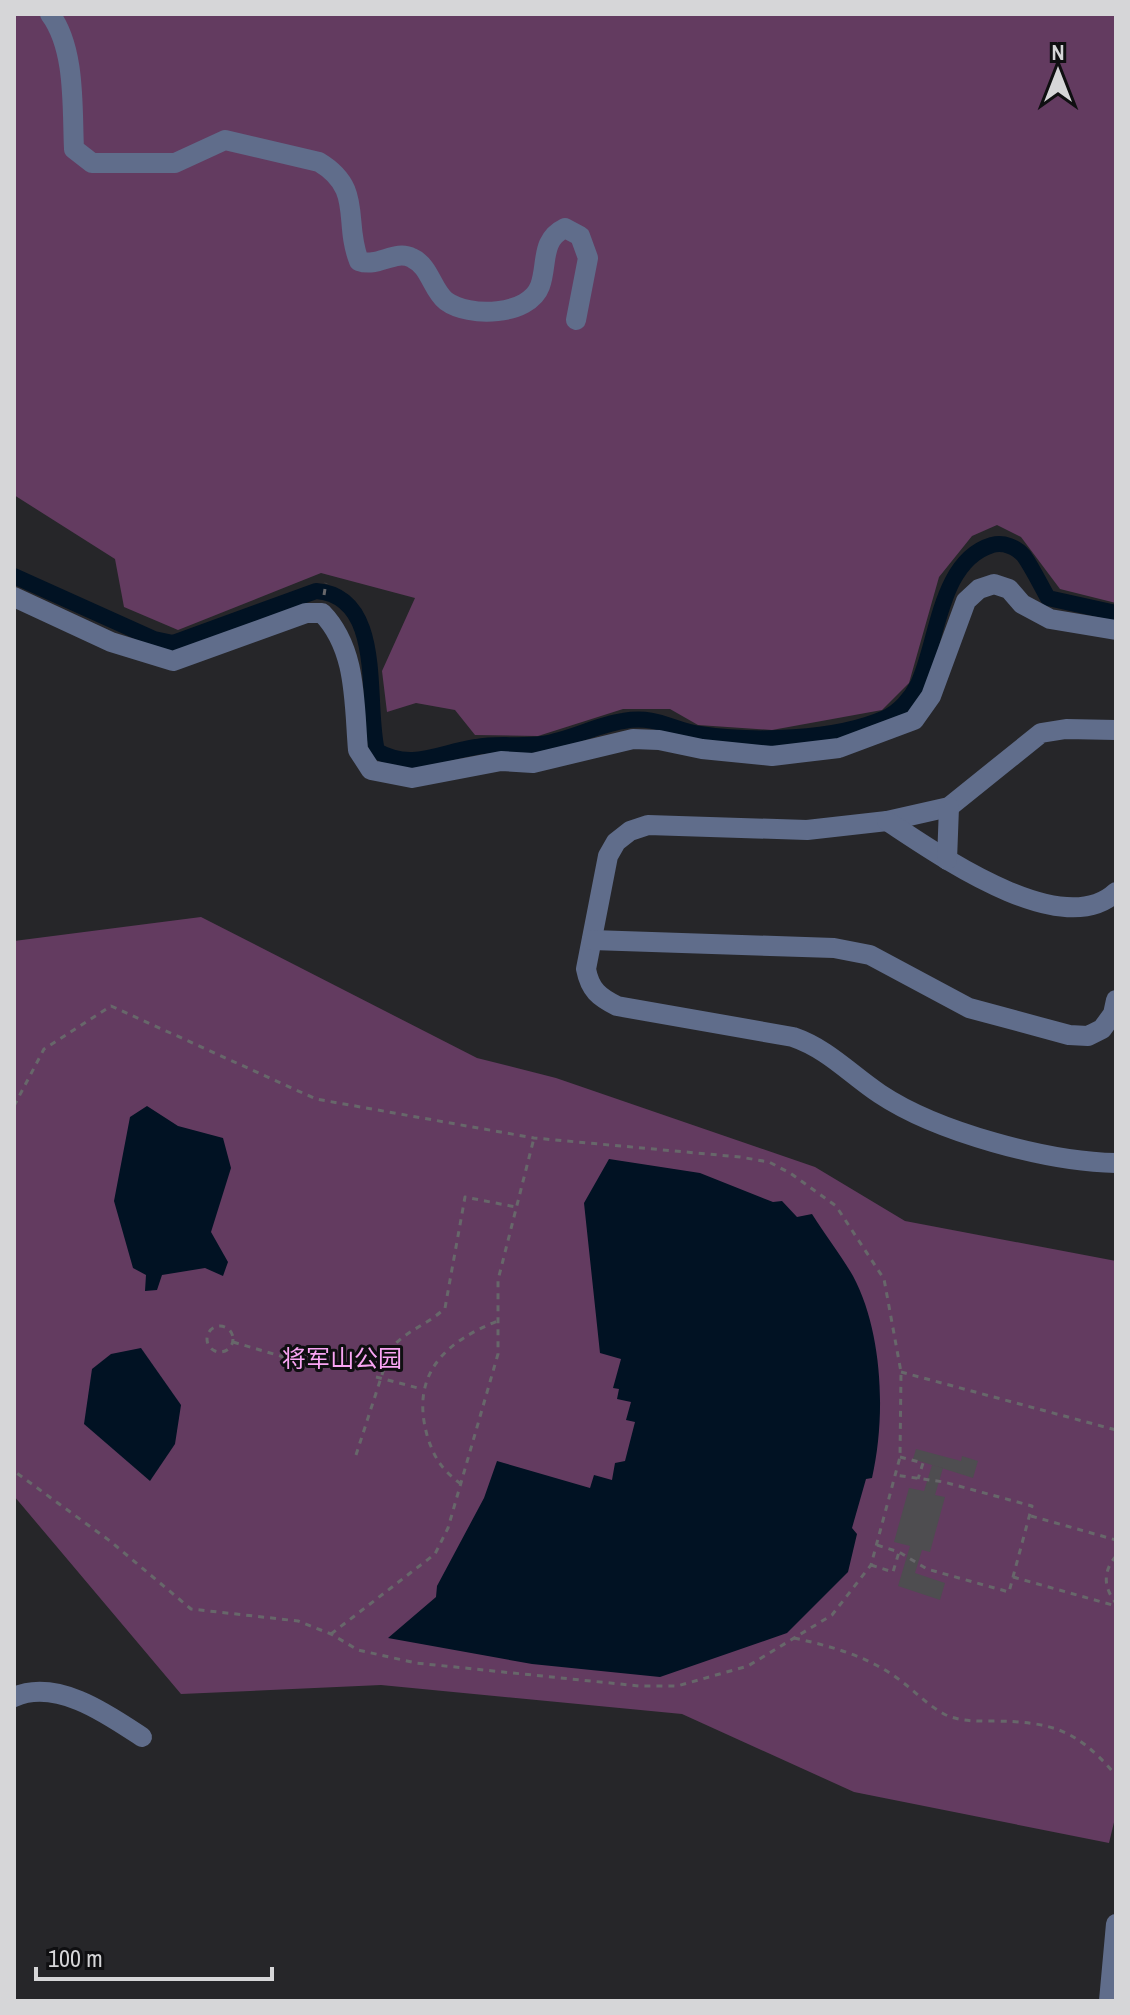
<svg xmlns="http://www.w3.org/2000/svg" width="1130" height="2015" font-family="'Archivo Narrow','Noto Sans SC',sans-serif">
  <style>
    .green { fill: #633b60 }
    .water { fill: #011223 }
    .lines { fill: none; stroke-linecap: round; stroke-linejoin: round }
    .canal { stroke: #011223; stroke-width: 16 }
    .building { fill: #4e4d50 }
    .path { stroke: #67676a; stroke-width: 3; stroke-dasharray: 6 6; stroke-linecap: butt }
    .minor { stroke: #606d8b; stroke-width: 20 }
    .labels { text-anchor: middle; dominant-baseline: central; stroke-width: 6; stroke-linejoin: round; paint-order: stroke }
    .park-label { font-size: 24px; fill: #f9a5f3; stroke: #0f0f11 }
  </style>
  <rect width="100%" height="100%" fill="#262629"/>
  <g class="green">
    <path d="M14 14H1116V603L1060 589 1021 537 997 525 972 536 939 577 909 683 882 710 772 730 698 725 670 709H623L538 736 475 735 455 710 416 703 387 712 382 671 415 598 321 573 178 630 124 607 115 559 14 495Z"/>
    <path d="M201 917 477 1058 556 1078 815 1167 905 1221 1116 1261V1814L1109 1843 854 1792 682 1714 381 1685 181 1694 14 1496V941Z"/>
  </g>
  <g class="water">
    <path d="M147 1106 178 1126 223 1138 231 1168 211 1232 228 1262 223 1276 205 1268 162 1275 157 1290 145 1291 146 1275 133 1268 114 1201 130 1117Z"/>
    <path d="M609 1159 700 1173 773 1202 782 1201 797 1217 812 1214C825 1235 841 1255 853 1276 883 1332 886 1417 872 1478L866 1479 852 1528 857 1534 848 1572 787 1633 660 1677 532 1664 388 1638 436 1597 437 1586 484 1498 497 1461 590 1488 594 1475 612 1480 615 1463 625 1461 635 1422 626 1420 631 1402 617 1399 619 1389 613 1388 621 1359 600 1353 584 1203Z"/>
    <path d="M141 1348 181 1405 175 1444 150 1481 84 1424 92 1369 111 1354Z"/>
  </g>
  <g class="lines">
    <path class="canal" d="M14 576 154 639 173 643 316 591C386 596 365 703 377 751 412 771 440 752 476 747 497 743 520 747 542 744 570 740 596 725 623 721 658 715 671 730 700 734 753 742 835 740 885 718 899 712 911 698 918 684 938 642 939 561 992 545 1004 542 1016 547 1024 556 1033 569 1040 584 1048 598L1116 613"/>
  </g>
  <g class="building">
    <path d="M916 1449 961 1461 962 1456 978 1461 973 1478 913 1459Z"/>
    <path d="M932 1465 943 1468 935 1495 945 1497 930 1552 922 1550 915 1573 945 1583 940 1600 898 1586 910 1546 894 1542 909 1488 924 1491Z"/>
  </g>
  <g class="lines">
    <g class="path">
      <path d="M324 595 326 583"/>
      <path d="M14 1106 44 1049 111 1006 316 1099 534 1138 740 1157 769 1162 790 1173 836 1206 884 1279 901 1372 900 1457 871 1565 832 1615 748 1666 677 1686H639L416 1663 358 1650 331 1634 298 1621 191 1609 110 1541 14 1471"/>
      <circle cx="220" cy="1339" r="13"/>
      <path d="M233 1342 294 1360"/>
      <path d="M901 1372 1116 1430"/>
      <path d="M376 1377 422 1389"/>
      <path d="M356 1455 390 1350C404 1331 428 1325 445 1308L465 1197 516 1207"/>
      <path d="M900 1457 923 1463 918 1479"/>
      <path d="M461 1484C442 1470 434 1458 427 1435 410 1373 446 1341 500 1320"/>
      <path d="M1031 1516 1116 1540"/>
      <path d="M877 1545 899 1552 927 1569 1009 1592 1032 1506 944 1482 895 1475"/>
      <path d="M1116 1556C1103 1571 1103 1587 1116 1603"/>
      <path d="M871 1565 893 1572 899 1552"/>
      <path d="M1013 1577 1116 1606"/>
      <path d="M331 1634 435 1554 448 1528 498 1354V1280L534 1138"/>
      <path d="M794 1638C830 1646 867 1656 897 1678 914 1690 928 1706 946 1715 962 1722 978 1721 995 1721 1050 1722 1076 1729 1113 1772"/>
    </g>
    <g class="minor">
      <path d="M50 14C76 49 72 108 74 149L92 163H175L225 140 319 162C364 189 343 221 359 261 378 268 395 249 412 258 430 266 432 290 446 301 469 318 529 316 540 286 548 264 540 240 565 228L580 236 588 258 576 320"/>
      <path d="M14 597 111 642 173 661 306 613H322C357 649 354 703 358 750L371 770 412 778 501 761 533 763 633 739 659 740 702 749 772 756 839 748 914 720 931 696 966 601 979 589 994 584 1009 589 1022 604 1050 619 1116 630"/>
      <path d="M1116 730 1066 729 1041 733 949 807 887 821 807 830 648 825 630 831 616 842 608 856 586 969C590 990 599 997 617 1006L793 1037C828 1049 850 1074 880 1094 937 1132 1048 1162 1116 1163"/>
      <path d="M887 821C936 853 1062 943 1116 892"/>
      <path d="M947 860 949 807"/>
      <path d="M592 940 834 948 870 955 969 1008 1069 1035 1088 1036 1102 1029 1113 1014 1116 1000"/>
      <path d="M14 1697C57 1678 109 1715 142 1737"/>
      <path d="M1109 2001 1116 1924"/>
    </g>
  </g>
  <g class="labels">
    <g class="park-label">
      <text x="342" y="1358">将军山公园</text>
    </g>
  </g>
  <rect width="1130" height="2015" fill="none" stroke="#d6d6d8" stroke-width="32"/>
  <g transform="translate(1058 72)" stroke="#0f0f11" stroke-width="6" paint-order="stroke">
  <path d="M0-6L14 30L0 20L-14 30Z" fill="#d6d6d8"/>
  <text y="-12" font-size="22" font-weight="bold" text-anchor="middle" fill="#d6d6d8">N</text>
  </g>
  <path d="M36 1967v12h236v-12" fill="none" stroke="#d6d6d8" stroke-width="4"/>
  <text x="48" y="1967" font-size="24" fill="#d6d6d8" stroke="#0f0f11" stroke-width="6" paint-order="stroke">100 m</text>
</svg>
